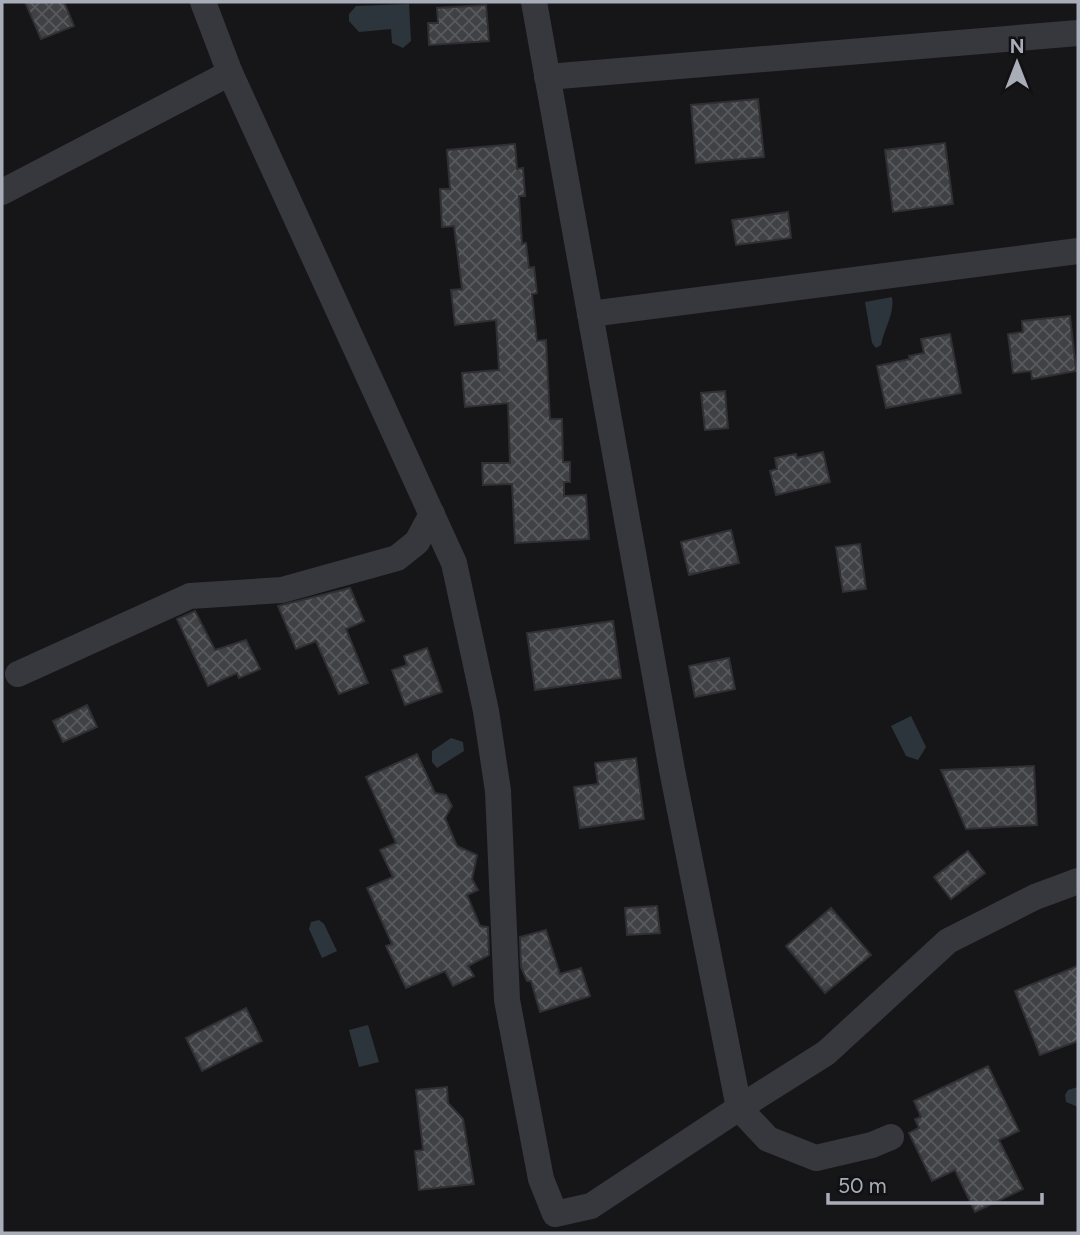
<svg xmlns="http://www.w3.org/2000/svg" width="1080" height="1235" font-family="Figtree,sans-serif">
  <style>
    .water { fill: #2c353c }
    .building { fill: url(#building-cross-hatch); stroke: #303034; stroke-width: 2 }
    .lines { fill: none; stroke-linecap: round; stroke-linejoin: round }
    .street { stroke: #37383d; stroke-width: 26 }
  </style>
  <defs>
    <pattern id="building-cross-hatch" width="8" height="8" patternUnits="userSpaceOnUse" patternTransform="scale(1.75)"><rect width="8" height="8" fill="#404145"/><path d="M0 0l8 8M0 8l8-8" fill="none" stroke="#595a5e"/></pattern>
  </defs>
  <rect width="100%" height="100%" fill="#161618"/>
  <g class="water">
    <path d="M409 4 411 41 403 48 392 43 391 29 359 32 349 21V14L356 6Z"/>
    <path d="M892 297C895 313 884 329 881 345L876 348 872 343 865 302Z"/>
    <path d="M911 716 926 747 918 760 906 756 891 726Z"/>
    <path d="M451 738 463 742 464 751 437 768 432 762V751Z"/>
    <path d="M319 920 324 924 337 951 322 958 309 929 311 922Z"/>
    <path d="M368 1025 379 1062 359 1067 349 1030Z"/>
    <path d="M1078 1087V1107L1066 1102 1065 1095 1068 1090Z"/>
  </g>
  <g class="building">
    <path d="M25 2H64L74 26 41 39Z"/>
    <path d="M486 5 489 41 429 45 428 23H438L437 8Z"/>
    <path d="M758 99 764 157 696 163 691 105Z"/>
    <path d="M945 143 953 204 893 212 885 150Z"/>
    <path d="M515 144 517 169 523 168 525 196H519L522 244 526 243 529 268 534 267 537 293 532 294 537 341 546 340 550 419H562L563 462H570V482H564V496L586 495 589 539 515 543 512 484 483 485 482 463H510L508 403 465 407 462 373 499 370 496 320 455 325 451 290 462 289 454 226 442 227 440 189H450L447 150Z"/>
    <path d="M788 212 791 238 736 245 732 220Z"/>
    <path d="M1070 316 1076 371 1032 379 1031 371 1013 373 1008 334 1023 332 1022 321Z"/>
    <path d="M950 334 961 393 886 408 877 366 910 359 909 356 924 353 921 339Z"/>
    <path d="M725 391 728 428 705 430 701 393Z"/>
    <path d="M823 452 830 482 776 495 770 471 777 469 775 458 796 454 797 458Z"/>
    <path d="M731 530 739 563 689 575 681 542Z"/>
    <path d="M860 544 866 589 843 592 836 547Z"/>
    <path d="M350 588 364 621 346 629 368 683 339 694 316 641 296 649 278 606Z"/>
    <path d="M195 611 215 650 246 640 260 669 239 678 237 673 208 686 177 619Z"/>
    <path d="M613 621 621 678 535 690 527 633Z"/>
    <path d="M427 648 442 692 405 705 392 670 407 665 404 656Z"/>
    <path d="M729 658 735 689 695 697 689 666Z"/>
    <path d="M87 705 97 727 63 742 53 721Z"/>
    <path d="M417 754 435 793 446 795 452 806 445 818 457 846 477 855 472 879 478 890 467 895 480 926 488 927 489 955 468 966 474 976 453 986 445 971 406 988 386 946 392 944 367 888 393 877 380 850 396 843 366 777Z"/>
    <path d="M636 758 644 819 580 828 574 787 598 784 595 763Z"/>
    <path d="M1034 766 1037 825 966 829 941 770Z"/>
    <path d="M968 851 985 873 951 899 934 877Z"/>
    <path d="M657 906 660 933 627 935 625 908Z"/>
    <path d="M831 908 871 955 825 993 786 946Z"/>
    <path d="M546 930 560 974 581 968 590 996 540 1012 531 981H527L521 967 520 937Z"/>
    <path d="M1078 966V1041L1040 1055 1015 991Z"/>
    <path d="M246 1008 262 1041 202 1071 186 1038Z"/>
    <path d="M988 1066 1019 1131 999 1140 1023 1189 975 1212 955 1170 932 1181 909 1133 919 1128 915 1119 921 1117 914 1101Z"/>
    <path d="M447 1087 448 1103 463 1119 474 1184 419 1190 415 1151 423 1150 416 1090Z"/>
  </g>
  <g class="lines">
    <g class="street">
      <path d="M534 2 672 770 739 1108 826 1053 948 941 1035 897 1078 881"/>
      <path d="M230 73 454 563 486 711 498 791 507 1000 541 1179 555 1214 591 1206 739 1108 768 1139 816 1158 872 1145 891 1137"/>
      <path d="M547 77 1078 33"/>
      <path d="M2 192 230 73 203 2"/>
      <path d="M590 314 1078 251"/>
      <path d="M18 674 190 596 282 590 397 558 417 542 432 514"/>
    </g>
  </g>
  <rect width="1080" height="1235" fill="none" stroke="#a8adb8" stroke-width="7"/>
  <g transform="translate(1017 63)" stroke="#111113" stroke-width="5" paint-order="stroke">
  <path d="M0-5L12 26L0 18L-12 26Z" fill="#a8adb8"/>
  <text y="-10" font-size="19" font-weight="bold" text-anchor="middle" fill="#a8adb8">N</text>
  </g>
  <path d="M828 1193v10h214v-10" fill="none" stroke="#a8adb8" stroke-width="3.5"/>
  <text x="838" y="1193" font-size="21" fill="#a8adb8" stroke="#111113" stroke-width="5" paint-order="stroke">50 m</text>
</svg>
